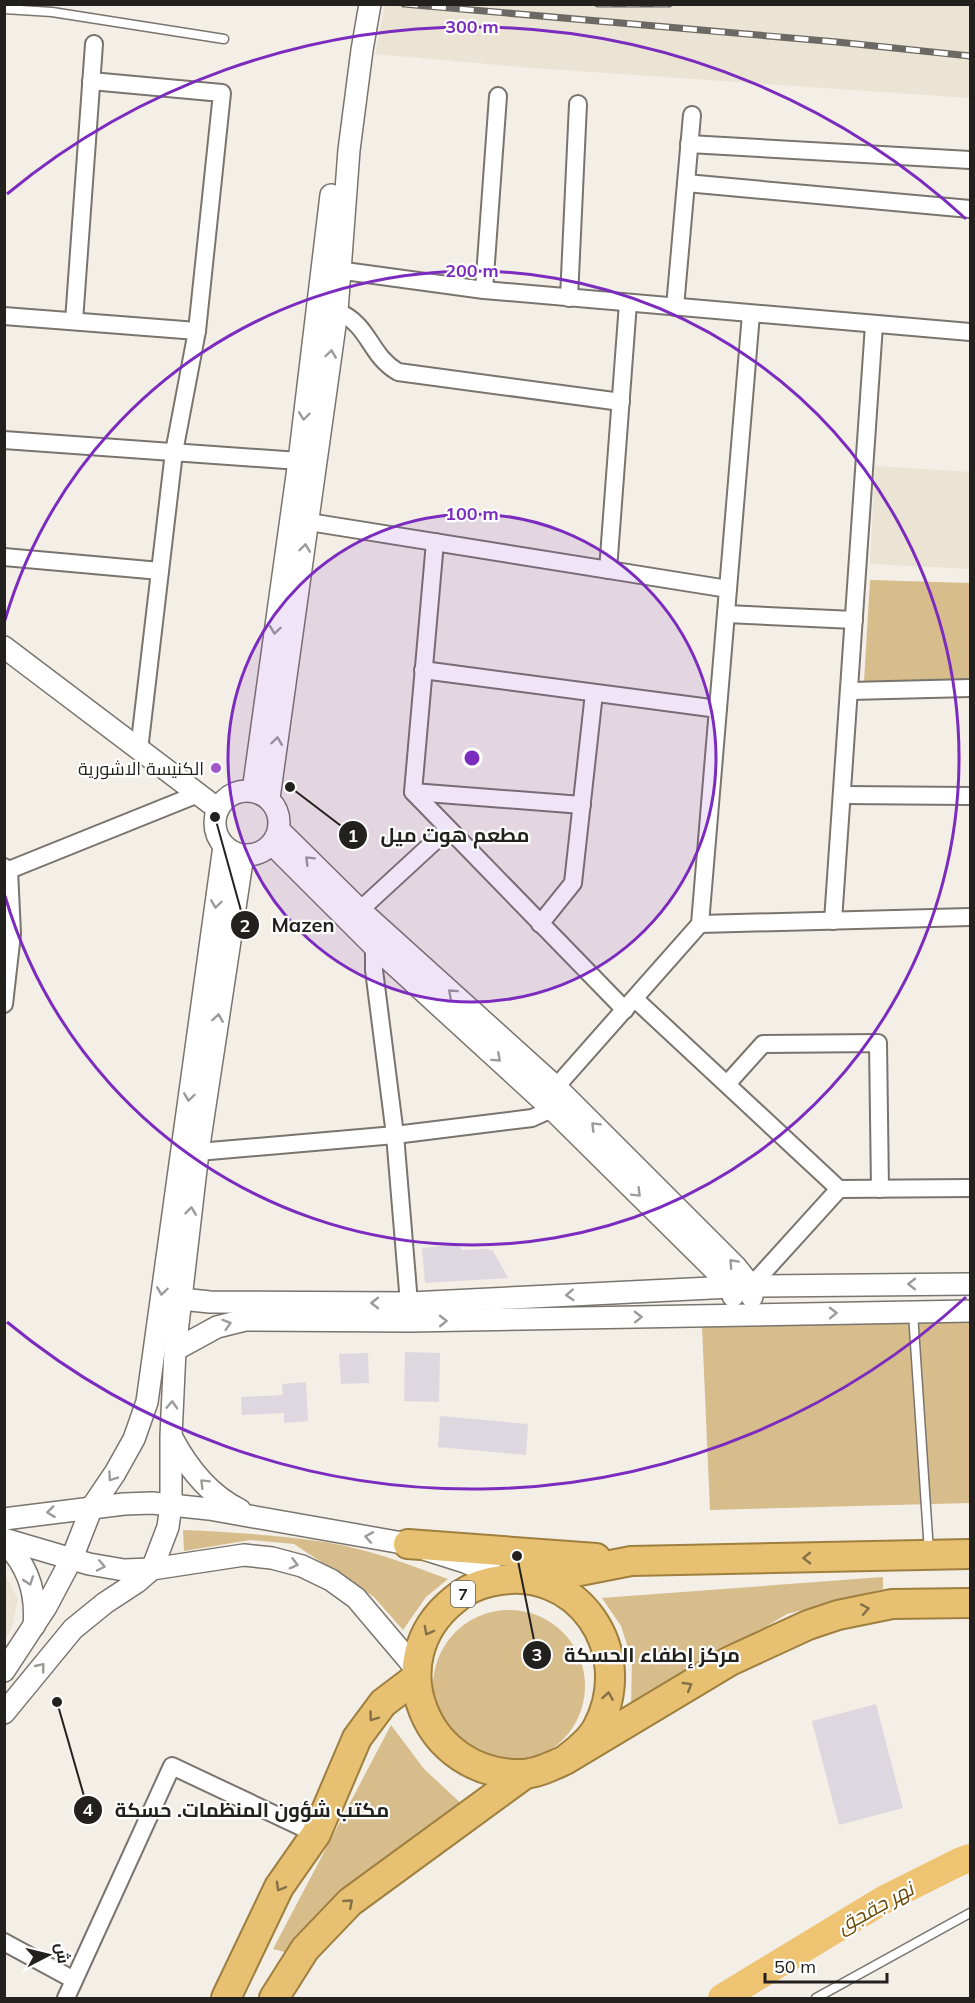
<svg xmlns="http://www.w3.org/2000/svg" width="975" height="2003" font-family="Mulish,Cairo,sans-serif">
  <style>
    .built { fill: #ebe3d3 }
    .green { fill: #d7bc8c }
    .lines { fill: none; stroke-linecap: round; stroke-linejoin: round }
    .river { stroke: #eec372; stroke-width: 28 }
    .building { fill: #ddd8e0 }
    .service-casing { stroke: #79746d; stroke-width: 11 }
    .minor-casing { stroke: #79746d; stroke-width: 20 }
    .tertiary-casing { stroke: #79746d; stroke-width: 24 }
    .trunk-casing { stroke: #9e7f3e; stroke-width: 32 }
    .service { stroke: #fff; stroke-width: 8 }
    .minor { stroke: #fff; stroke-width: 16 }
    .tertiary { stroke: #fff; stroke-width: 21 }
    .trunk { stroke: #e7c072; stroke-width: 28 }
    .rail-casing { stroke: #6c6964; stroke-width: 7 }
    .rail { stroke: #fff; stroke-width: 4.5; stroke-dasharray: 14; stroke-linecap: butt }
    .oneway { stroke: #9c9b9a }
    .oneway2 { stroke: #857048 }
    .ring { fill: none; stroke: #7b2cbf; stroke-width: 3 }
    .poi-dot { fill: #a356c8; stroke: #fff; stroke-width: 2 }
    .labels { text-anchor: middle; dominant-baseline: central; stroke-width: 4.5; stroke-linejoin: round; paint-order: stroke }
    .shield { fill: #fff; stroke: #656462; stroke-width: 1.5 }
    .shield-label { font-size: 16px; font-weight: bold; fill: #23211e }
    .poi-label { font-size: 18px; fill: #23211e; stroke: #fff; text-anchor: end }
    .water-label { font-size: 20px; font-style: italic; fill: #654804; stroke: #fff }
    .centre { fill: #7b2cbf; stroke: #fff; stroke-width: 3 }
    .ring-label { font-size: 18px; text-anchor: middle; font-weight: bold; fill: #7b2cbf; stroke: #fff; stroke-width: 4.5; stroke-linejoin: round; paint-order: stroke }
    .leader { fill: none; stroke: #23211e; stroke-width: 2 }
    .callout-dot { fill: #23211e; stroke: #fff; stroke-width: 2 }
    .mark-label { font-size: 18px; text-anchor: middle; font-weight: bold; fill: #fff }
    .callout-label { font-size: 20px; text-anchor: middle; font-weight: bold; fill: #23211e; stroke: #fff; stroke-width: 4.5; stroke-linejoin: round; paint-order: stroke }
  </style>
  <rect width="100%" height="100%" fill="#f3eee6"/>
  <g class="built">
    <path d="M385 5H970V98L533 68 375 54Z"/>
    <path d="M875 466 970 472V569L870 564Z"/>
    <path d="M5 1575 18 1599 11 1630 5 1639Z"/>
  </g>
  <g class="green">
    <path d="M870 580 970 583V679L864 682Z"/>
    <path d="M970 1321V1503L710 1510 702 1327Z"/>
    <path d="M183 1530C230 1532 278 1535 325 1542 368 1549 408 1564 448 1579L426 1597 403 1630 374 1597 294 1544 250 1540 184 1551Z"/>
    <path d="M883 1577V1589L787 1614 631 1708 632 1660 621 1626 602 1598Z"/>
    <circle cx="509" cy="1686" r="76"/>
    <path d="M391 1725 424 1769 466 1808 288 1953 273 1949Z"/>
  </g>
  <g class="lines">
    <path class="river" d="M722 1998 885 1899 959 1862 970 1858"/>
  </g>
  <g class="building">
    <path d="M460 1244 461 1250 487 1249 493 1251 508 1278 425 1283 422 1248Z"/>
    <path d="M405 1352 440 1353 439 1402 404 1401Z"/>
    <path d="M368 1353 369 1383 341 1384 339 1354Z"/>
    <path d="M306 1382 308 1421 284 1423V1413L242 1415 241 1397 283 1395 282 1384Z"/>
    <path d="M440 1416 528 1424 526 1455 438 1447Z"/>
    <path d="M876 1704 903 1808 839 1825 812 1721Z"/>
  </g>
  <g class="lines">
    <g class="service-casing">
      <g id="service">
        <path d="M4 9 52 12 224 39"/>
        <path d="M913 1313 929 1552"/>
        <path d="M816 1998 970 1913"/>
      </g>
    </g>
    <g class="minor-casing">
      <g id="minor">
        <path d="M91 81 222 93 197 331 174 452 139 750"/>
        <path d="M689 144 970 160"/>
        <path d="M686 183 970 209"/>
        <path d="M330 269 484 290 970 332"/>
        <path d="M484 290 498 96"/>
        <path d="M569 298 578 104"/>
        <path d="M675 307 692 115"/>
        <path d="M337 311C371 326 368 354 398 372L621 402"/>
        <path d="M4 316 197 331"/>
        <path d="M74 321 94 44"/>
        <path d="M4 440 299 461"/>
        <path d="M309 522 728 589"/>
        <path d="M435 542 413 792 625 1010"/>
        <path d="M4 557 160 571"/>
        <path d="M608 570 628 303"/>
        <path d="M726 614 854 620"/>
        <path d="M423 670 718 709"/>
        <path d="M850 691 970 688"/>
        <path d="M413 792 582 805"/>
        <path d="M842 795 970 796"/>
        <path d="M4 867 9 870 198 794"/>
        <path d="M360 910 448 829"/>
        <path d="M833 921 874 325"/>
        <path d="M540 924 573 883 594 693"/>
        <path d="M700 924 970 917"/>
        <path d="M374 946V970L395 1135 410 1315"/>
        <path d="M635 999 839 1189"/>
        <path d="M4 1004 12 934 9 870"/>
        <path d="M727 1084 763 1044 878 1043 880 1189"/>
        <path d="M556 1087 700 924 751 314"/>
        <path d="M198 1152 395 1135 532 1118 552 1109"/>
        <path d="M751 1286 839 1189 970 1188"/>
        <path d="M4 1942 74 1980"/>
        <path d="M66 1998 172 1766 316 1834"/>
      </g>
    </g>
    <g class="tertiary-casing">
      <g id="tertiary">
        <path d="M4 647 218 809"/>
        <circle cx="247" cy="823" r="32"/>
        <path d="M253 791 299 461 331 195"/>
        <path d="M269 798 337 311 349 150 362 50 370 4"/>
        <path d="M279 830 360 910 556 1087 736 1267 751 1286 752 1297"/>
        <path d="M272 844 374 946 552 1109 732 1287 733 1296"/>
        <path d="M181 1299 210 1302 410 1303 751 1286 970 1284"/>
        <path d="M175 1350 217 1327 245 1320 410 1321 970 1311"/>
        <path d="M172 1438C188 1468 209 1495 240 1510"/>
        <path d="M4 1519 124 1504 152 1503 209 1509 408 1544 465 1562 505 1579"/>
        <path d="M4 1539 89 1564 124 1570 152 1569 244 1555 272 1558 302 1566 331 1580 356 1598 417 1670"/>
        <path d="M4 1542C28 1565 37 1594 34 1626"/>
        <path d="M4 1671 46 1607 72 1558 92 1507 115 1473 134 1439 147 1402 224 846"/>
        <path d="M4 1713 73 1629 105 1603 137 1582 152 1569 168 1527 171 1505V1436L175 1350 198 1152 243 855"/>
      </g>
    </g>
    <g class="trunk-casing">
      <g id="trunk">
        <path d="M408 1544 596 1558"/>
        <path d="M534 1580 631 1561 970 1554"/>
        <path d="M565 1760C577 1751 590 1741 597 1728 638 1651 577 1561 490 1582 477 1585 464 1591 454 1600 378 1661 426 1777 523 1774 538 1773 552 1766 565 1760L730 1661 808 1625 838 1615 892 1604 970 1603"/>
        <path d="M226 1998 279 1887 316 1834 357 1738 383 1703 416 1678"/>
        <path d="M274 1998 305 1949 350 1902 525 1774"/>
      </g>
    </g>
    <use href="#service" class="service"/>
    <use href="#minor" class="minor"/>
    <use href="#tertiary" class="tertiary"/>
    <use href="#trunk" class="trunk"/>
    <g class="rail-casing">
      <g id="rail">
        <path d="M404 4 837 42 970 56"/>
        <path d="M598 4H669"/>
      </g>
    </g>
    <use href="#rail" class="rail"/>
  </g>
  <defs><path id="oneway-chevron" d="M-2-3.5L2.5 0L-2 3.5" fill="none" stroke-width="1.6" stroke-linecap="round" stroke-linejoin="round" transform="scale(1.5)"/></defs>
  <g class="oneway">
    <use href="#oneway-chevron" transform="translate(331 354) rotate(-82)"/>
    <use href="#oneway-chevron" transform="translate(304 416) rotate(97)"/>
    <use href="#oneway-chevron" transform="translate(305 548) rotate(-82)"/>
    <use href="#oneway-chevron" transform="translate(275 630) rotate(98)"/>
    <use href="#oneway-chevron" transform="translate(277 741) rotate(-82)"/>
    <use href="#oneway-chevron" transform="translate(309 860) rotate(-135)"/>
    <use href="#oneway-chevron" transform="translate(216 904) rotate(98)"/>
    <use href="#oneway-chevron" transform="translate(452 993) rotate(-138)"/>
    <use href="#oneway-chevron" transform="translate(218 1018) rotate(-81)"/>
    <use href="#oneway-chevron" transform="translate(497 1058) rotate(42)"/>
    <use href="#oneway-chevron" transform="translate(189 1097) rotate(98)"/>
    <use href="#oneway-chevron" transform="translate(595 1126) rotate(-135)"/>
    <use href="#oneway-chevron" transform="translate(637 1193) rotate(45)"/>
    <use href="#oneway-chevron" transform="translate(191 1211) rotate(-83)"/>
    <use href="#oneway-chevron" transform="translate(733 1263) rotate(-133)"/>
    <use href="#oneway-chevron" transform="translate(912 1284) rotate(180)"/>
    <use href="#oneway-chevron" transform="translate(162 1291) rotate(98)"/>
    <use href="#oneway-chevron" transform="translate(570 1295) rotate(177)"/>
    <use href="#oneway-chevron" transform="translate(375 1303) rotate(-180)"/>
    <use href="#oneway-chevron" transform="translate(833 1313) rotate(-1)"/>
    <use href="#oneway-chevron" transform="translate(638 1317) rotate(-1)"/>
    <use href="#oneway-chevron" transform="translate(443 1321) rotate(-1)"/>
    <use href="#oneway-chevron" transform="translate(227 1324) rotate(-17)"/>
    <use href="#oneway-chevron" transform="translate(172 1405) rotate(-87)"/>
    <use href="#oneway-chevron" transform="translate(112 1477) rotate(125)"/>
    <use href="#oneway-chevron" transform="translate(204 1483) rotate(-135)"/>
    <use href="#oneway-chevron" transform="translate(51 1512) rotate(173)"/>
    <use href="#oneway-chevron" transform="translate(369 1537) rotate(-170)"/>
    <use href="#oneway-chevron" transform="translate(294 1564) rotate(15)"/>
    <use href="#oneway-chevron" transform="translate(101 1566) rotate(12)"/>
    <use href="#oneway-chevron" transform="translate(29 1581) rotate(71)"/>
    <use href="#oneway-chevron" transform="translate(41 1667) rotate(-51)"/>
  </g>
  <g class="oneway2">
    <use href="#oneway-chevron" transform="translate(807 1558) rotate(179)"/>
    <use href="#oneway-chevron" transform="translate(865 1609) rotate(-11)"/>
    <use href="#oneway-chevron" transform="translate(428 1631) rotate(118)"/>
    <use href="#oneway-chevron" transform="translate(688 1686) rotate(-31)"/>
    <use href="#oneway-chevron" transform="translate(608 1696) rotate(-80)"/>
    <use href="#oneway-chevron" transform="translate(373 1717) rotate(126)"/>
    <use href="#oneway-chevron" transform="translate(280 1887) rotate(120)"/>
    <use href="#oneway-chevron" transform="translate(349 1903) rotate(-41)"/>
  </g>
  <circle cx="472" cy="758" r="244" fill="#7b2cbf" fill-opacity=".12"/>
  <g class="ring">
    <circle cx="472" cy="758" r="244"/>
    <path d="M5 620A487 487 0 1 1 5 896"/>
    <path d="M966 1297A731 731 0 0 1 7 1322M7 194A731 731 0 0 1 966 219"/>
  </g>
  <circle class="poi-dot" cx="216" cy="768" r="6"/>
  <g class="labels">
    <rect class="shield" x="451" y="1581" width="24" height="26" rx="4.5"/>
    <g class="shield-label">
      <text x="463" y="1594">7</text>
    </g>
    <g class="poi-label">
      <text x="204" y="768">الكنيسة الاشورية</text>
    </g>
    <g class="water-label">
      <text transform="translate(875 1907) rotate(-29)">نهر جقجق</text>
    </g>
  </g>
  <circle cx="472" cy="758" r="9" class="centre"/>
  <g class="ring-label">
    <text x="472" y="33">300 m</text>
    <text x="472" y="277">200 m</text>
    <text x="472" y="520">100 m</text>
  </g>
  <path class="leader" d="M290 787L353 835M215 817L245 925M517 1556L537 1655M57 1702L88 1810"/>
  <g class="callout-dot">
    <circle cx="290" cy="787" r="6"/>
    <circle cx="215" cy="817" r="6"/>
    <circle cx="517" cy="1556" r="6"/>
    <circle cx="57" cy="1702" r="6"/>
    <circle cx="353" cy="835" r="15"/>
    <circle cx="245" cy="925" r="15"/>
    <circle cx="537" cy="1655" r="15"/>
    <circle cx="88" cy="1810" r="15"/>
  </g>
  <g class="mark-label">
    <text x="353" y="842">1</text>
    <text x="245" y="932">2</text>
    <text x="537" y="1661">3</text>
    <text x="88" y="1816">4</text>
  </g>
  <g class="callout-label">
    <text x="455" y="842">مطعم هوت ميل</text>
    <text x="303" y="932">Mazen</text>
    <text x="652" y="1662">مركز إطفاء الحسكة</text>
    <text x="252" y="1817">مكتب شؤون المنظمات. حسكة</text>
  </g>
  <rect width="975" height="2003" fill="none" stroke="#23211e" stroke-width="12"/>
  <g transform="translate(48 1955) rotate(83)" stroke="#ffffff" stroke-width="4.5" paint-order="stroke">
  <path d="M0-4.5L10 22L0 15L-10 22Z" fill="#23211e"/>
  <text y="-9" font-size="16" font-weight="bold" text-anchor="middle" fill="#23211e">ش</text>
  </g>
  <path d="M765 1973v9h122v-9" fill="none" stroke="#23211e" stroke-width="3"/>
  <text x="774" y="1973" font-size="18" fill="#23211e" stroke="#ffffff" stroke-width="4.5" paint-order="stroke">50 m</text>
</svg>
